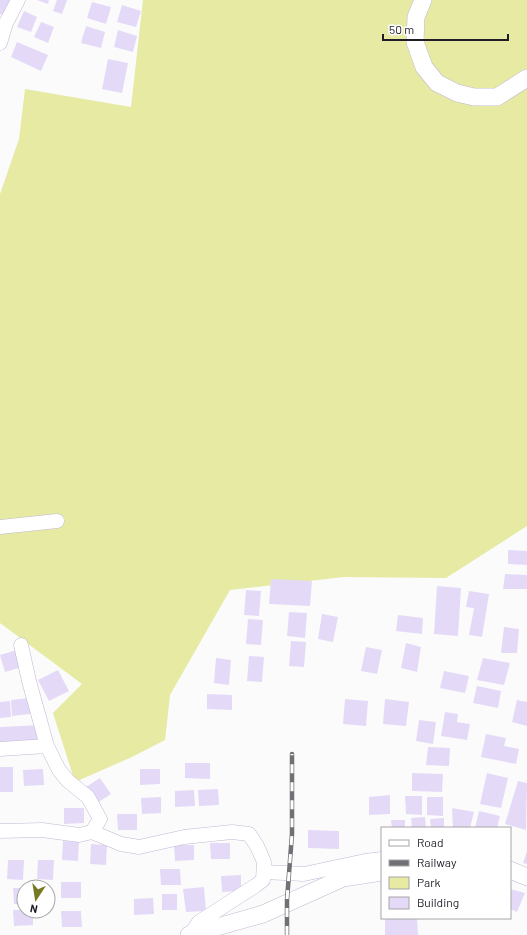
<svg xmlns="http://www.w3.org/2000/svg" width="527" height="935" font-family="Barlow,sans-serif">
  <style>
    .green { fill: #e6eaa3 }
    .building { fill: #e4daf8 }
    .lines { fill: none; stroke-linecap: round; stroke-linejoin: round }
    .minor-casing { stroke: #c1b8d4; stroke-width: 15 }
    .tertiary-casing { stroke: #c1b8d4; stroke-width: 18 }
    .minor { stroke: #fff; stroke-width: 14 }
    .tertiary { stroke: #fff; stroke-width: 17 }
    .rail-casing { stroke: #726f75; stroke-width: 4.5 }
    .rail { stroke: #fff; stroke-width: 3; stroke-dasharray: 9; stroke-linecap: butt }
  </style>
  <rect width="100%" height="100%" fill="#fbfbfb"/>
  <path class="green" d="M143 0H527V526L446 578 344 577 230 590 170 695 165 740 132 757 75 782 53 713 82 684 0 623V194L19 139 25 89 131 107Z"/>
  <g class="building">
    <path d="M0 0H11L5 16 0 14Z"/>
    <path d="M37 0H49L48 4Z"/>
    <path d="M57 0H67L62 14 53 11Z"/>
    <path d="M92 2 111 7 106 24 87 18Z"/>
    <path d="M122 5 141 11 136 27 117 22Z"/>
    <path d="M24 11 37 17 31 32 17 27Z"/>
    <path d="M41 22 54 27 48 43 34 37Z"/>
    <path d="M86 26 105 32 101 48 81 43Z"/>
    <path d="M118 30 137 36 133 52 114 47Z"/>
    <path d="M17 42 48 55 41 71 11 57Z"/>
    <path d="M108 59 128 63 122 93 102 89Z"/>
    <path d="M508 550 527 551V565L508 564Z"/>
    <path d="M505 574 527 575V589H503Z"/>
    <path d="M271 579 312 581 310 606 269 604Z"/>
    <path d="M437 586 461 588 458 636 434 634Z"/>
    <path d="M246 590 261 591 259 616 244 615Z"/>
    <path d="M469 591 489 594 482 637 469 635 474 608 466 607Z"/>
    <path d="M289 612 307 613 305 638 287 636Z"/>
    <path d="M322 614 338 617 333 642 318 639Z"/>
    <path d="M398 615 423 618 422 634 396 631Z"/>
    <path d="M248 619 263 620 261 645 246 644Z"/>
    <path d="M504 627 519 629 517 653H501Z"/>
    <path d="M291 641 306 642 304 667 289 666Z"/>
    <path d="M406 643 421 647 417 672 401 668Z"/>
    <path d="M366 647 382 650 377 674 361 671Z"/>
    <path d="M17 650 22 667 5 672 0 655Z"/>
    <path d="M249 656 264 657 262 682 247 681Z"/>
    <path d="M216 658 231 660 229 685 214 683Z"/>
    <path d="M483 658 510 663 504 685 477 680Z"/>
    <path d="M58 670 69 691 49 701 38 680Z"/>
    <path d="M444 671 469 676 465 693 440 688Z"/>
    <path d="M477 686 501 691 498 708 473 703Z"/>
    <path d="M207 694 232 695V710L207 709Z"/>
    <path d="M29 698 30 714 12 716 11 700Z"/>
    <path d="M345 699 368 701 366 726 343 724Z"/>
    <path d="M385 699 409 702 406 726 383 724Z"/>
    <path d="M517 700 527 702V726L512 722Z"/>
    <path d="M10 701 11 717 0 718V702Z"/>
    <path d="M445 712 458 714 457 722 470 724 467 740 441 736Z"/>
    <path d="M419 720 436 722 433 744 416 741Z"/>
    <path d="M40 725 41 742 0 744V727Z"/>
    <path d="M486 734 506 738 504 746 519 749 516 764 481 757Z"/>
    <path d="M428 747 450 748 449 766 426 765Z"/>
    <path d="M185 763H210V779L185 778Z"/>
    <rect x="0" y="767" width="13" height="25"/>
    <path d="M43 769 44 785 24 786 23 770Z"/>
    <path d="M140 769H160V784L140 785Z"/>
    <path d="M412 773 443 774 442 792 412 791Z"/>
    <path d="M487 773 508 778 501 808 480 804Z"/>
    <path d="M100 778 111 794 97 803 86 787Z"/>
    <path d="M518 781 527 783 526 830 505 824Z"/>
    <path d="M218 789 219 805 199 806 198 790Z"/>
    <path d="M194 790 195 806 175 807V791Z"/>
    <path d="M390 795V814L369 815V797Z"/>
    <path d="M405 796H422V815L406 814Z"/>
    <path d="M161 797V813L142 814 141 798Z"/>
    <path d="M427 797H443V816L427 815Z"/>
    <path d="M64 808H84V823L64 824Z"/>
    <path d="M452 808 474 812 470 828H453Z"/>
    <path d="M479 811 500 816 497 828H475Z"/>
    <path d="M117 814H137V830H118Z"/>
    <path d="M425 817 426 828H412L411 818Z"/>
    <path d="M444 818V828H431L430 819Z"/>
    <path d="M391 820H405V828H392Z"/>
    <path d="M308 830 339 831V849L308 848Z"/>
    <path d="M63 841 79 842 78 861 62 860Z"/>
    <path d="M210 843H230V859H211Z"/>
    <path d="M91 844 107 845 106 865 90 864Z"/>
    <path d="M174 845H194V860L175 861Z"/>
    <path d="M527 851V864L523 863Z"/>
    <path d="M8 860H24L23 880 7 879Z"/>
    <path d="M38 860H54L53 880 37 879Z"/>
    <path d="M160 869H180L181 885H161Z"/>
    <path d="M241 875V891L222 892 221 876Z"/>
    <rect x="61" y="882" width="20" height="16"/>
    <path d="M204 887 206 911 186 912 183 889Z"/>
    <path d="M13 888H24V904H14Z"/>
    <path d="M510 889 525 893 517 912 510 909Z"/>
    <rect x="162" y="894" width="15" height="16"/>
    <path d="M153 898 154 914 134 915V899Z"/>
    <path d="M13 910H24V911H33V925L14 926Z"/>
    <path d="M61 911H81L82 927H62Z"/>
    <path d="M385 918H417L418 935H385Z"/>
  </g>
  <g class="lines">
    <g class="minor-casing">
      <g id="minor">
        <path d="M0 43 6 23 18 0"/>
        <path d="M0 527 57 521"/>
        <path d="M21 645 29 681 47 746"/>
        <path d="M0 749 47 746 59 770 68 781 88 797 100 819 92 832"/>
        <path d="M0 831 42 830 79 835 92 832 121 844 139 847 184 837 232 832 249 834 257 846 264 862 263 880 255 886 199 922 191 934"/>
        <path d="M264 872 304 874 365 861 382 859"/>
      </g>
    </g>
    <g class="tertiary-casing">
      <g id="tertiary">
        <path d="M423 0 416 17 415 42 424 67 437 83 457 93 474 97H497L527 78"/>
        <path d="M510 870 527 877"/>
        <path d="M189 935 263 914 343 878 382 872"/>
      </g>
    </g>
    <use href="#minor" class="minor"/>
    <use href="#tertiary" class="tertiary"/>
    <g class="rail-casing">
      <path id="rail" d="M287 935V900L292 834V754"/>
    </g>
    <use href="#rail" class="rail"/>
  </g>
  <rect x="381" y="827" width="130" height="92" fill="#ffffff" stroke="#a6a4a8"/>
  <rect x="389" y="840" width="20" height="6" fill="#ffffff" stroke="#a6a4a8"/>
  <text x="417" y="847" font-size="12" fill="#201c26">Road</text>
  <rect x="389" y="860" width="20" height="6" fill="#726f75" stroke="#a6a4a8"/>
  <text x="417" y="867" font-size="12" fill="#201c26">Railway</text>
  <rect x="389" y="877" width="20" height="12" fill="#e6eaa3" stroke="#a6a4a8"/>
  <text x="417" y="887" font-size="12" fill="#201c26">Park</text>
  <rect x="389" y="897" width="20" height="12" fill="#e4daf8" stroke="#a6a4a8"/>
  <text x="417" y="907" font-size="12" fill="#201c26">Building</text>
  <g transform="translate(36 899) rotate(192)"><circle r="19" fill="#ffffff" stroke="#a6a4a8"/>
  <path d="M0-3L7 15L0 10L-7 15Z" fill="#777a22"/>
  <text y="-6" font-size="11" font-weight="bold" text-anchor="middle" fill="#201c26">N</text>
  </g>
  <path d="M383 34v6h125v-6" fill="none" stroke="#201c26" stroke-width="2"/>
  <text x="389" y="34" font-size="12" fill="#201c26" stroke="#ffffff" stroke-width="3" paint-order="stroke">50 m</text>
</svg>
